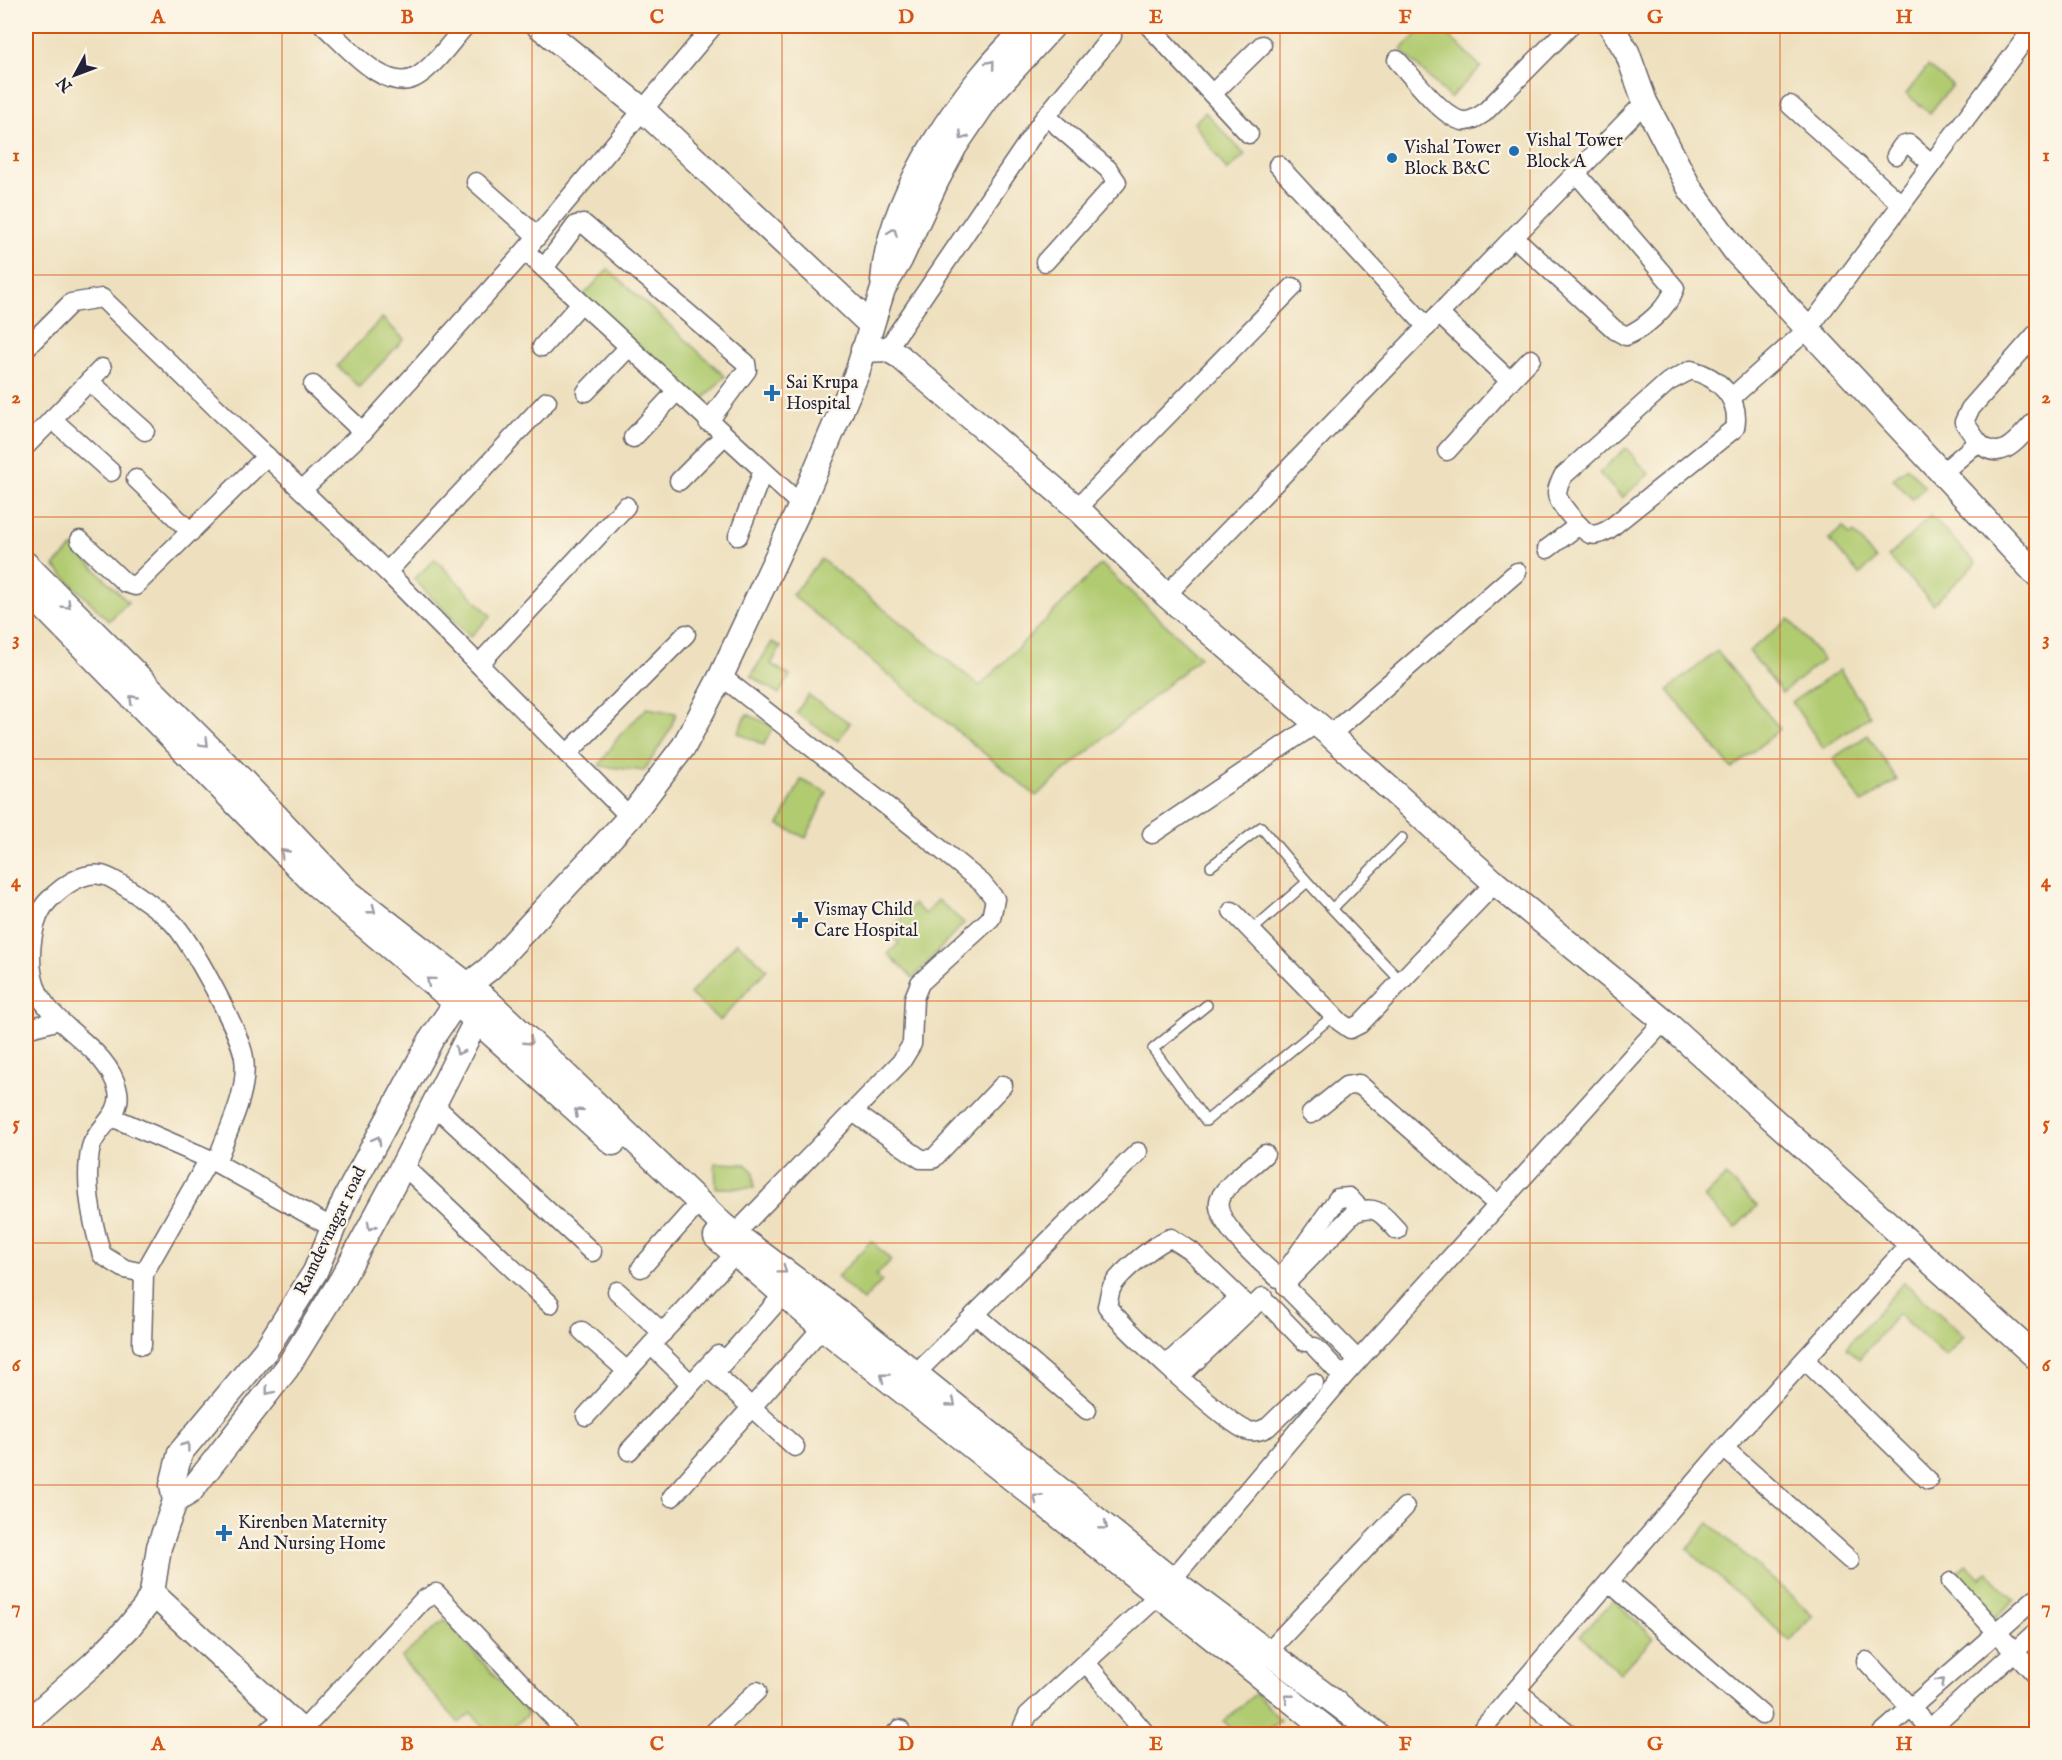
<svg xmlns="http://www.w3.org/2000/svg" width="2062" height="1760" font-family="'IM FELL English',serif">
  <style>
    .green { fill: #b1cb71; stroke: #6a7656; stroke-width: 1.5 }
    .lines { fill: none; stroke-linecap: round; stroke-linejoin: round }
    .lane-casing { stroke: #696469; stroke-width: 12 }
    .street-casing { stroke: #696469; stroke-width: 21 }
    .secondary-casing { stroke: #696469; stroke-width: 27 }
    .lane { stroke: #fff; stroke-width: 9 }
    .street { stroke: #fff; stroke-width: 18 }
    .secondary { stroke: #fff; stroke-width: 24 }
    .oneway { stroke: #9c9ca7 }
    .grid { fill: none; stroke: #d45411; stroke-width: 1.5; stroke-opacity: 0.55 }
    .poi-dot { fill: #1f6fb2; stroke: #fcf5e5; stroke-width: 2 }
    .labels { text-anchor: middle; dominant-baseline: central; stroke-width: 4.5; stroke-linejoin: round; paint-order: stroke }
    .poi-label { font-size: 18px; fill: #22223b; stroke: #fcf5e5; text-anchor: start }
    .street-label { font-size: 18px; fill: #22223b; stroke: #fcf5e5 }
    .neatline { fill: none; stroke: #d45411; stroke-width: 2 }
    .grid-label { font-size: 20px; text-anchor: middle; font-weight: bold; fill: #d45411 }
  </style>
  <rect width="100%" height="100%" fill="#fcf5e5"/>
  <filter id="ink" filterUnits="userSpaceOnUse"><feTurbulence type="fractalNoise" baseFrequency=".0167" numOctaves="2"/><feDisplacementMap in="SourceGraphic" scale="12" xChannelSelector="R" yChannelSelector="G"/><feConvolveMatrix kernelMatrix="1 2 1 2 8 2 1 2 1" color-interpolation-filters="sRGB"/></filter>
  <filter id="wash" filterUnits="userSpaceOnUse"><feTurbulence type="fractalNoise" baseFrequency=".008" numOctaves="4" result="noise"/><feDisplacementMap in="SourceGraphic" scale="24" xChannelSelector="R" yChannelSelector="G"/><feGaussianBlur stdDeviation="1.35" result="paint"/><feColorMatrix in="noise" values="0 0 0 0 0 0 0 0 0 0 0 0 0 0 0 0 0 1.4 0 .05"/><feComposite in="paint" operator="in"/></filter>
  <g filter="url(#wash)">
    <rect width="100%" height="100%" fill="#eee0be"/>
    <g class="green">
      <path d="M1426 26H1439L1481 67 1450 98 1401 50Z"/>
      <path d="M1928 66 1952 85 1930 113 1906 94Z"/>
      <path d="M1205 112 1245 155 1227 171 1194 123Z"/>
      <path d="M608 269 725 376 700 403 583 296Z"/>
      <path d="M382 318 404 339 359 387 337 366Z"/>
      <path d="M1626 448 1649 474 1622 498 1599 473Z"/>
      <path d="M1907 467 1925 487 1912 499 1893 479Z"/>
      <path d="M1931 516 1976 563 1933 604 1888 557Z"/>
      <path d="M1843 527 1850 536 1854 533 1876 560 1859 575 1829 539Z"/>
      <path d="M73 547 128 602 109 621 54 566Z"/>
      <path d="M435 559 491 616 470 637 414 579Z"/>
      <path d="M821 559 980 686 1101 564 1200 657 1036 796 792 595Z"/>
      <path d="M1789 619 1823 660 1782 693 1749 651Z"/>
      <path d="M772 642 781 647 771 664 790 676 779 694 751 676Z"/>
      <path d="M1717 651 1780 729 1732 769 1668 690Z"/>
      <path d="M1840 670 1870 716 1823 748 1792 702Z"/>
      <path d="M808 695 850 723 838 741 796 713Z"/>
      <path d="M647 708 676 713 670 730 644 771 599 766 619 736Z"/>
      <path d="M747 714 773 726 764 745 738 733Z"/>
      <path d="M1868 735 1897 780 1862 803 1833 758Z"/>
      <path d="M801 780 827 792 806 838 779 825Z"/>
      <path d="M938 900 964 923 913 978 888 954 899 943 888 933 914 904 925 914Z"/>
      <path d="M737 942 767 969 720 1021 690 994Z"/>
      <path d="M715 1163 745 1164 754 1172V1188H716Z"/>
      <path d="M1726 1176 1757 1206 1735 1228 1704 1198Z"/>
      <path d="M871 1241 891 1260 876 1276 882 1281 863 1301 837 1277Z"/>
      <path d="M1904 1282 1964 1336 1946 1357 1898 1314 1859 1359 1846 1348Z"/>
      <path d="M1709 1523 1813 1615 1790 1641 1687 1549Z"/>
      <path d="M1966 1564 1981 1579 1988 1572 2015 1600 1996 1618 1955 1576Z"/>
      <path d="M1614 1600 1654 1638 1620 1673 1580 1635Z"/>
      <path d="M445 1619 528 1714 505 1734H491L471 1713 459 1723 401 1658Z"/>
      <path d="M1256 1693 1280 1720 1263 1734H1236L1224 1721Z"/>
    </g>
  </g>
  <g filter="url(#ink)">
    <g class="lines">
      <g class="lane-casing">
        <g id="lane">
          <path d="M1211 866 1261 827C1304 881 1352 930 1400 980"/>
          <path d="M1333 908 1402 838"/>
          <path d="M1259 924 1306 883"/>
          <path d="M1207 1005 1153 1049 1206 1121 1333 1016"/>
        </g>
      </g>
      <g class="street-casing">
        <g id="street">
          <path d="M324 26C346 45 387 96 418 76 436 64 451 42 465 26"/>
          <path d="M1149 26 1249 134"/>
          <path d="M1397 60C1412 76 1443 118 1463 121 1471 122 1478 117 1484 113L1570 26"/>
          <path d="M1212 94 1262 45"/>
          <path d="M1790 105 1901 204"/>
          <path d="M1896 155 1902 146 1909 144 1931 163"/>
          <path d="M1278 165 1427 327"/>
          <path d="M476 182 537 236"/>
          <path d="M1514 237 1615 330 1626 336C1645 328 1668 308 1675 288L1576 173"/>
          <path d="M525 251 801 505"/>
          <path d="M1045 262 1117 182 1108 169 1046 116"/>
          <path d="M544 268 576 225 584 224 746 363 747 370 708 422"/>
          <path d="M1439 314 1510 381 1447 451"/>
          <path d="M542 347 581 303"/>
          <path d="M26 348 71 303 102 298 387 572 630 817"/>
          <path d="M887 349 1042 121 1112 36"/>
          <path d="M1691 370C1718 377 1741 398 1735 428L1608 530C1602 533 1596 536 1590 534 1582 531 1561 506 1558 498 1555 490 1560 483 1563 476L1668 382Z"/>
          <path d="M89 381 145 431"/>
          <path d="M1510 381 1531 359"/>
          <path d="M313 385 363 432"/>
          <path d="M586 392 629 347"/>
          <path d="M1731 398 1809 328 2035 26"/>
          <path d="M52 419 111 472"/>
          <path d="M633 438 676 392"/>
          <path d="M1978 442 1964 422 1970 409 2036 334"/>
          <path d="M26 446 102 368"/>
          <path d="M1942 473 1978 442C2002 466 2019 437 2036 420"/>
          <path d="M136 479 191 532"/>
          <path d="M679 481 724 436"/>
          <path d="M302 490 363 432 525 251 713 26"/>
          <path d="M1077 508 1293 287"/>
          <path d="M738 536 763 471"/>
          <path d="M80 540 125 583 135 586 267 456"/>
          <path d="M1547 549 1579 525"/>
          <path d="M387 572 547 401"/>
          <path d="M1166 595 1645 102"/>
          <path d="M479 664 626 506"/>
          <path d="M721 676 921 833 982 883 995 899 991 918 920 983 914 998 912 1044 901 1062 735 1234"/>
          <path d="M1330 735 1517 572"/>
          <path d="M567 754 686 634"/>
          <path d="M1152 834 1317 723"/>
          <path d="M1232 911 1340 1022 1350 1029 1360 1024 1495 883"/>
          <path d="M26 1029 59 1020"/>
          <path d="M433 1104 592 1252"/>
          <path d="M853 1112 921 1159H933L1003 1085"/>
          <path d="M1311 1114 1346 1086 1359 1084 1498 1205"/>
          <path d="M112 1117 209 1159 333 1228"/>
          <path d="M1265 1154C1252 1167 1231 1180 1221 1196 1207 1218 1263 1263 1278 1278"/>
          <path d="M209 1159 144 1273 125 1269 102 1255C92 1222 83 1182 91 1147 96 1128 123 1115 118 1091 107 1042 43 1027 33 977 28 954 32 916 49 900 62 887 81 872 101 875 114 876 162 912 172 922 190 939 241 1034 244 1058 249 1093 227 1131 216 1163"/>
          <path d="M403 1165 550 1304"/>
          <path d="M641 1268 690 1213"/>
          <path d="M1286 1271 1338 1198 1349 1197 1361 1210"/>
          <path d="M1289 1280 1354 1213C1376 1203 1383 1215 1397 1230"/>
          <path d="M1286 1287 1358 1360"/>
          <path d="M617 1291 663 1333"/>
          <path d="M783 1295 714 1373 795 1447"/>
          <path d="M1268 1304 1305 1342"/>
          <path d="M1251 1309 1191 1251 1171 1238C1156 1243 1119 1273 1112 1287 1109 1292 1109 1300 1107 1306 1120 1325 1226 1423 1246 1430 1254 1433 1260 1431 1268 1427L1314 1383"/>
          <path d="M975 1314 1087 1410"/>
          <path d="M582 1331 627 1371"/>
          <path d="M142 1345 144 1273"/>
          <path d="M651 1345 691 1384 718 1355"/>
          <path d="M1315 1347 1343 1377"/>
          <path d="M1805 1360 1928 1480"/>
          <path d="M1167 1364 1239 1298"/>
          <path d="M915 1374 1138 1152"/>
          <path d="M1180 1376 1263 1297"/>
          <path d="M586 1416 743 1245"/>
          <path d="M1724 1448 1850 1560"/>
          <path d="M629 1451 691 1384"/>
          <path d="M672 1497 830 1319"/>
          <path d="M1609 1582 1762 1715"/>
          <path d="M1951 1582 2036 1675"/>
          <path d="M1260 1660 1405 1507"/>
          <path d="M1866 1661 1935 1734"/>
          <path d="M1087 1664 1146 1734"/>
          <path d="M1516 1690 1569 1734"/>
          <path d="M302 1731 423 1600 436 1593 569 1734"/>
          <path d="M264 1734 287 1716"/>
          <path d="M712 1734 757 1691"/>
          <path d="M895 1734 900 1729"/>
          <path d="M1026 1734 1023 1726 1028 1715 1159 1595 1343 1377 1664 1021"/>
          <path d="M1478 1734 1724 1448 1909 1245"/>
          <path d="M1881 1734 2036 1598"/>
          <path d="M1924 1734 2036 1632"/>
        </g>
      </g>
      <g class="secondary-casing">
        <g id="secondary">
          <path d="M539 26 643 110 870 324"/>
          <path d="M1611 26 1627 52 1645 102 1690 189 1736 252 2036 574"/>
          <path d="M883 281C889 193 966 84 1029 26"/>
          <path d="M863 350 887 349 899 356 1077 508 1166 595 1330 735 1495 883 1664 1021 2036 1357"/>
          <path d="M26 564 242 780 347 891 487 1000 723 1225 838 1311 1172 1580 1377 1734"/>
          <path d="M26 589 314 883 475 1019 613 1143"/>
          <path d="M716 1237 823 1328 1333 1734"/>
          <path d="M175 1501 190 1492 287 1368 342 1279 394 1183 483 1007"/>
          <path d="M152 1593 305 1734"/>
          <path d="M26 1723 94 1663 128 1628 145 1607 152 1593 159 1547 175 1501 172 1485 180 1453 265 1351 315 1272 345 1199 432 1038 468 985 489 969 630 817 684 746 721 676 801 505 857 373 883 289 900 260 936 182 955 146 989 96 1053 26"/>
        </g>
      </g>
      <use href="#lane" class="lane"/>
      <use href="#street" class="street"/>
      <use href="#secondary" class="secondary"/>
    </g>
    <defs><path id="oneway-chevron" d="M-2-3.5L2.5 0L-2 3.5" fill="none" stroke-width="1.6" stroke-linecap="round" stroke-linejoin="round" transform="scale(1.5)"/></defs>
    <g class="oneway">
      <use href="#oneway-chevron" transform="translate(991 64) rotate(-51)"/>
      <use href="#oneway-chevron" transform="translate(963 136) rotate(124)"/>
      <use href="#oneway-chevron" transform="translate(893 232) rotate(-69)"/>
      <use href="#oneway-chevron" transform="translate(67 605) rotate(45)"/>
      <use href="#oneway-chevron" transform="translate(133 699) rotate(-134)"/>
      <use href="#oneway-chevron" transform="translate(205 743) rotate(45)"/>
      <use href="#oneway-chevron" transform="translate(284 853) rotate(-134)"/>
      <use href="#oneway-chevron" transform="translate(372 910) rotate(38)"/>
      <use href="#oneway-chevron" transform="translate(430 981) rotate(-140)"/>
      <use href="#oneway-chevron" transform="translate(529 1041) rotate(44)"/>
      <use href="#oneway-chevron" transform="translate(459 1051) rotate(116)"/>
      <use href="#oneway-chevron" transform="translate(578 1112) rotate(-138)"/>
      <use href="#oneway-chevron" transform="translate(377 1140) rotate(-61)"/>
      <use href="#oneway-chevron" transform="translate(371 1226) rotate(119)"/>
      <use href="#oneway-chevron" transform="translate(783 1270) rotate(37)"/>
      <use href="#oneway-chevron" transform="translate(884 1377) rotate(-141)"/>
      <use href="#oneway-chevron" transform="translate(269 1391) rotate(128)"/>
      <use href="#oneway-chevron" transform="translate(952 1403) rotate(39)"/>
      <use href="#oneway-chevron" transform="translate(186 1446) rotate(-53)"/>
      <use href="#oneway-chevron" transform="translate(1037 1498) rotate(-141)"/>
      <use href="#oneway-chevron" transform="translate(1104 1526) rotate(39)"/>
      <use href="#oneway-chevron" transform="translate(1941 1682) rotate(-41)"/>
      <use href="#oneway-chevron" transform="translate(1288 1698) rotate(-141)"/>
    </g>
  </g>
  <path class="grid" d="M282 26V1734M532 26V1734M782 26V1734M1031 26V1734M1280 26V1734M1530 26V1734M1780 26V1734M26 275H2036M26 517H2036M26 759H2036M26 1001H2036M26 1243H2036M26 1485H2036"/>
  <g class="poi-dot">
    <circle cx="1514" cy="151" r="6"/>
    <circle cx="1392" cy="158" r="6"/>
    <path d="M769 384h6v6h6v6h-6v6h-6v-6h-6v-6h6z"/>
    <path d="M797 911h6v6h6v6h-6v6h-6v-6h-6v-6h6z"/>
    <path d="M221 1524h6v6h6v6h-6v6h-6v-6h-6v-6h6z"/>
  </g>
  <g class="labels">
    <g class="poi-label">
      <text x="1526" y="141">Vishal Tower<tspan x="1526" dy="21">Block A</tspan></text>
      <text x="1404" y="148">Vishal Tower<tspan x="1404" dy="21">Block B&amp;C</tspan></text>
      <text x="786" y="383">Sai Krupa<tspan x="786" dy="21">Hospital</tspan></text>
      <text x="814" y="910">Vismay Child<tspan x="814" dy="21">Care Hospital</tspan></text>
      <text x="238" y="1523">Kirenben Maternity<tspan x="238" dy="21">And Nursing Home</tspan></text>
    </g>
    <g class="street-label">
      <text transform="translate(331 1231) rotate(-64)">Ramdevnagar road</text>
    </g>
  </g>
  <rect width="2062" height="1760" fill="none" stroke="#fcf5e5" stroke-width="66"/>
  <g transform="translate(75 75) rotate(229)" stroke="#fcf5e5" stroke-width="4.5" paint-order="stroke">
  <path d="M0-4.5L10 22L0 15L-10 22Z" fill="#22223b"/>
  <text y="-9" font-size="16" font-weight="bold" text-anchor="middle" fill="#22223b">N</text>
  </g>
  <rect x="33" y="33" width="1996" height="1694" class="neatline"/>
  <g class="grid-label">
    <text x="158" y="23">A</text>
    <text x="407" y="23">B</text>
    <text x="657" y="23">C</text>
    <text x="906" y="23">D</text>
    <text x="1156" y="23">E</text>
    <text x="1405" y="23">F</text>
    <text x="1655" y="23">G</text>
    <text x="1904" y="23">H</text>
    <text x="16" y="161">1</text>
    <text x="2046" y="161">1</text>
    <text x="16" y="403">2</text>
    <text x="2046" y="403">2</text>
    <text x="16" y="645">3</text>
    <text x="2046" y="645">3</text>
    <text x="16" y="887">4</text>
    <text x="2046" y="887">4</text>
    <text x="16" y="1129">5</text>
    <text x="2046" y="1129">5</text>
    <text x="16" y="1371">6</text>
    <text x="2046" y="1371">6</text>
    <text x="16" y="1613">7</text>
    <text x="2046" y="1613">7</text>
    <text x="158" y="1750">A</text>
    <text x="407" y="1750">B</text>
    <text x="657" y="1750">C</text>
    <text x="906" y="1750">D</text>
    <text x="1156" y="1750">E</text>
    <text x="1405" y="1750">F</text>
    <text x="1655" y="1750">G</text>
    <text x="1904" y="1750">H</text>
  </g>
</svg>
